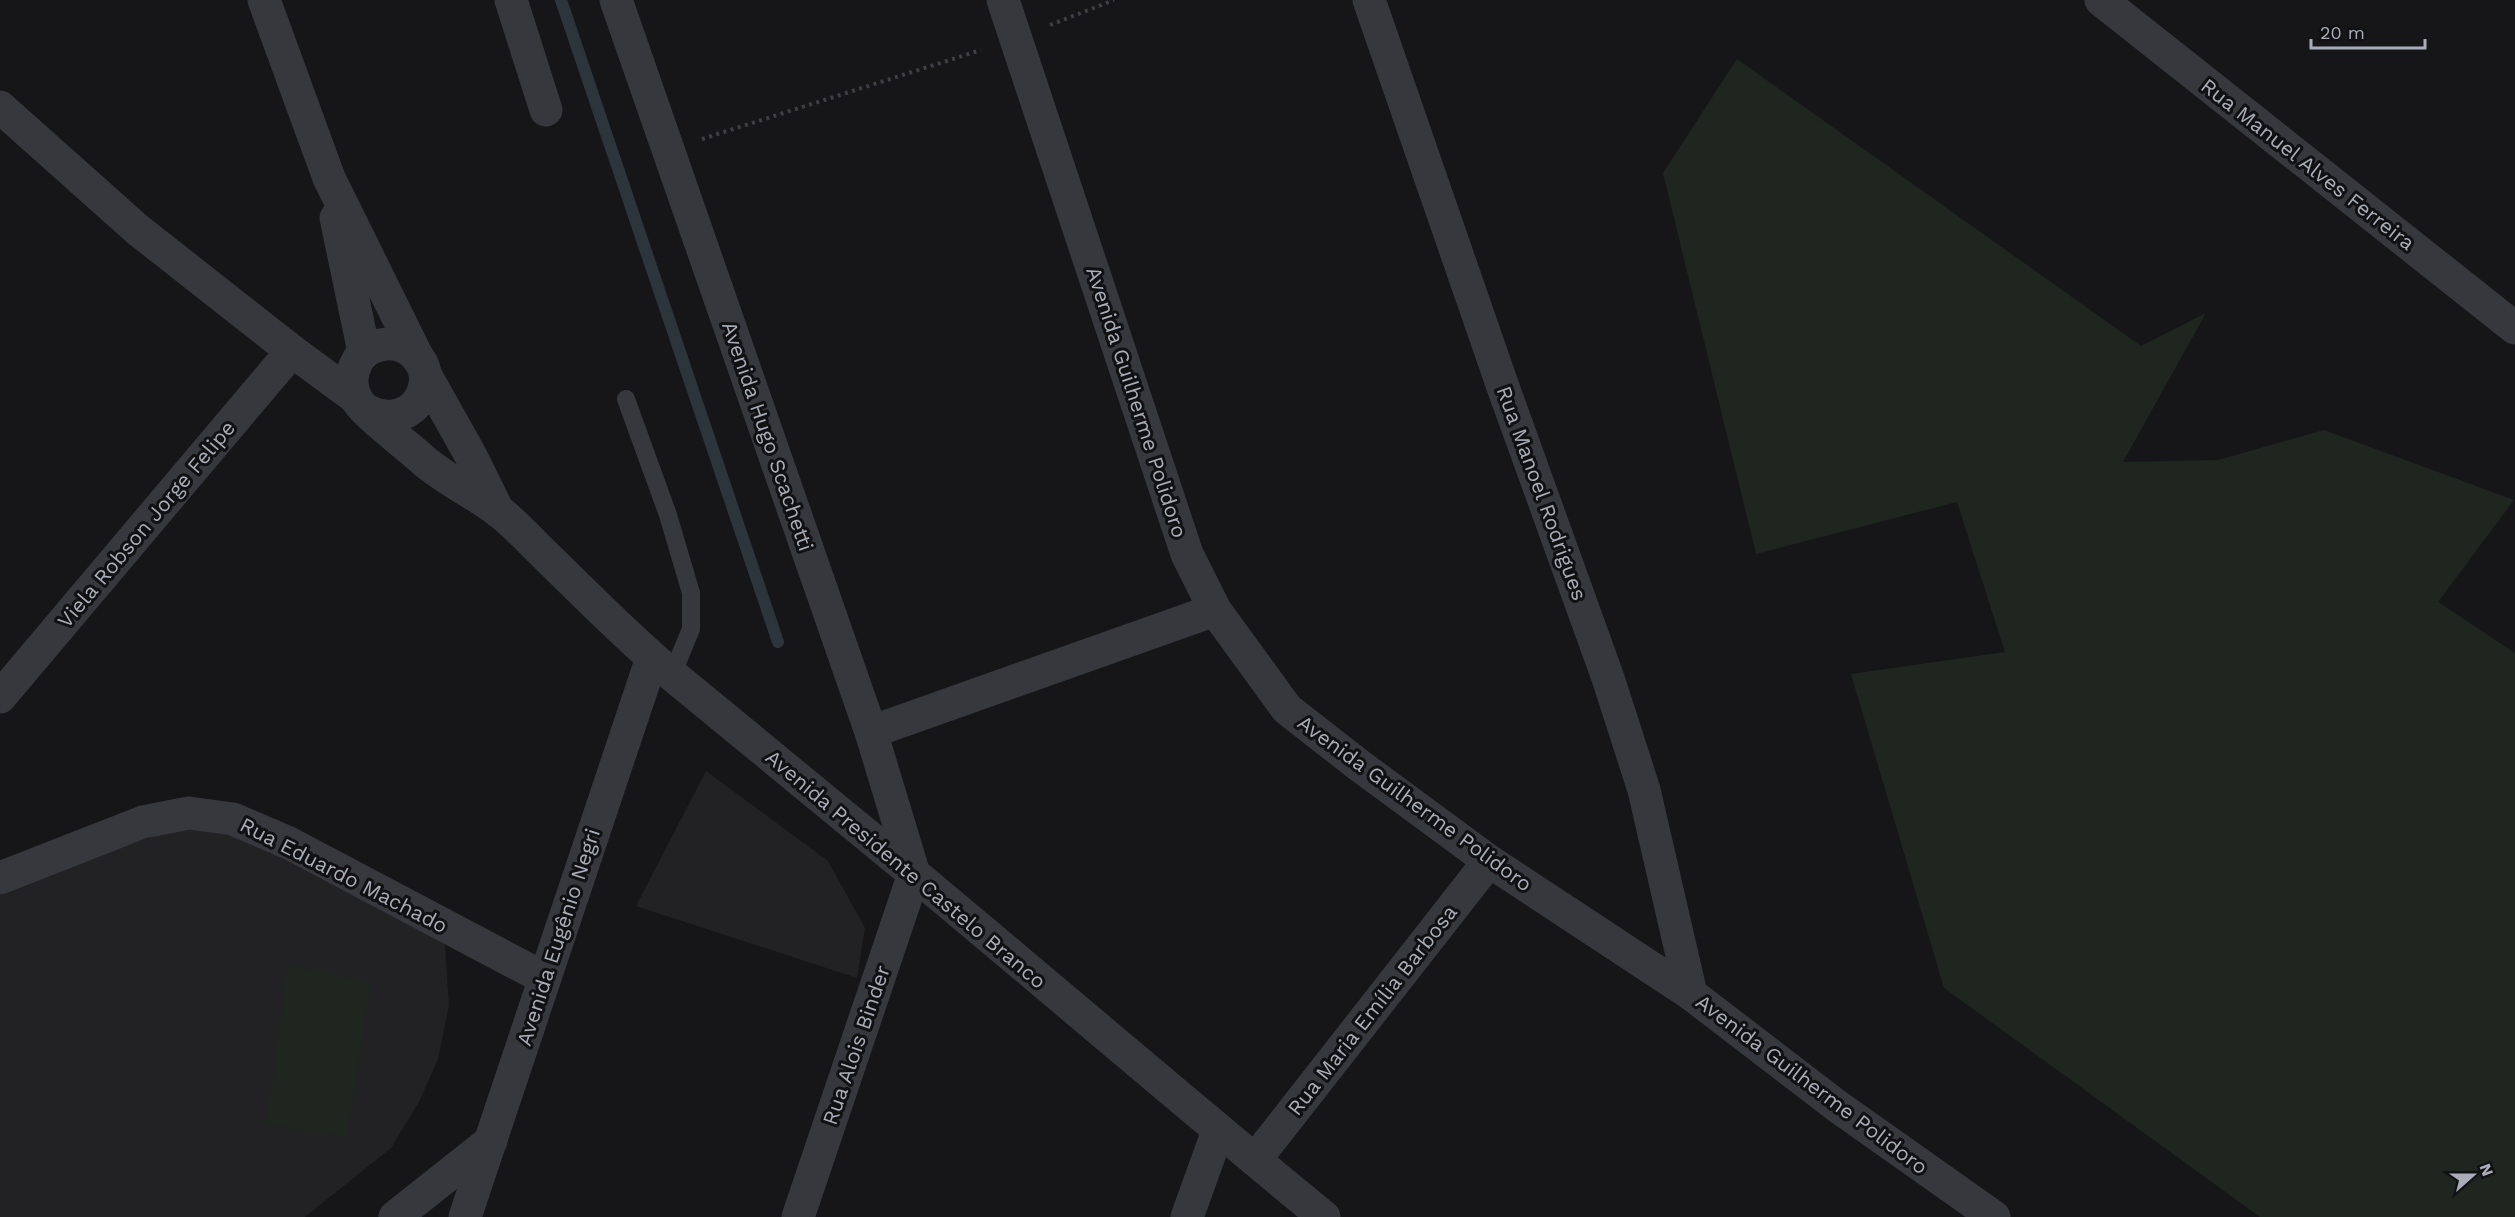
<svg xmlns="http://www.w3.org/2000/svg" width="2515" height="1217" font-family="'Work Sans',sans-serif">
  <style>
    .built { fill: #222225 }
    .green { fill: #1e261f }
    .lines { fill: none; stroke-linecap: round; stroke-linejoin: round }
    .stream { stroke: #2c353c; stroke-width: 12 }
    .path { stroke: #3d3f44; stroke-width: 4; stroke-dasharray: 3 4.5; stroke-linecap: butt }
    .service { stroke: #37383d; stroke-width: 18 }
    .minor { stroke: #37383d; stroke-width: 33 }
    .tertiary { stroke: #37383d; stroke-width: 33 }
    .labels { text-anchor: middle; dominant-baseline: central; stroke-width: 6; stroke-linejoin: round; paint-order: stroke }
    .street-label { font-size: 21px; fill: #a8adb8; stroke: #111113 }
  </style>
  <rect width="100%" height="100%" fill="#161618"/>
  <g class="built">
    <path d="M706 771 828 861 865 928 857 978 636 906Z"/>
    <path d="M197 821 275 845 434 926 445 946 449 1005 438 1059 420 1100 391 1148 305 1217H0V895L49 873Z"/>
  </g>
  <g class="green">
    <path d="M1737 59 2141 346 2206 313 2123 462 2218 460 2324 430 2514 500 2438 602 2515 653V1217H2260L1944 988 1851 674 2005 652 1957 502 1756 554 1663 173Z"/>
    <path d="M288 965 371 982 347 1137 266 1125Z"/>
  </g>
  <g class="lines">
    <path class="stream" d="M561 0 778 642"/>
    <g class="path">
      <path d="M1050 25 1114 0"/>
      <path d="M702 139 981 50"/>
    </g>
    <path class="service" d="M626 399 668 515 691 593V629L672 675"/>
    <g class="minor">
      <path d="M511 0 546 110"/>
      <path d="M616 0 871 732 914 874 798 1217"/>
      <path d="M1003 0 1187 554 1215 610 1287 709 1360 766 1489 861 1691 994 1837 1106 1994 1217"/>
      <path d="M1369 0 1503 387 1608 678 1644 790 1691 994"/>
      <path d="M2101 0 2515 328"/>
      <path d="M0 107 138 230 292 351 356 398"/>
      <path d="M0 697 292 351"/>
      <path d="M871 732 1215 610"/>
      <path d="M0 878 143 822 189 813 233 819 289 843 544 978"/>
      <path d="M1255 1160 1489 861"/>
      <path d="M395 1217 491 1141"/>
      <path d="M465 1217 652 658"/>
      <path d="M1187 1217 1218 1131"/>
    </g>
    <g class="tertiary">
      <path d="M264 0 329 178 419 360"/>
      <path d="M336 218 364 352"/>
      <path d="M425 374 471 456 498 511"/>
      <path d="M368 411C416 435 448 371 406 348 395 342 382 343 371 348 363 352 359 357 356 364 350 376 351 389 357 400 366 415 408 446 423 460 446 480 473 492 497 510 515 523 530 541 546 556 587 596 627 637 671 674 751 740 832 806 913 873 1050 987 1186 1104 1324 1217"/>
    </g>
  </g>
  <g class="labels">
    <g class="street-label">
      <text transform="translate(2308 164) rotate(38)">Rua Manuel Alves Ferreira</text>
      <text transform="translate(1137 402) rotate(72)">Avenida Guilherme Polidoro</text>
      <text transform="translate(768 436) rotate(71)">Avenida Hugo Scachetti</text>
      <text transform="translate(1542 493) rotate(70)">Rua Manoel Rodrigues</text>
      <text transform="translate(146 524) rotate(-50)">Viela Robson Jorge Felipe</text>
      <text transform="translate(1415 803) rotate(36)">Avenida Guilherme Polidoro</text>
      <text transform="translate(906 869) rotate(40)">Avenida Presidente Castelo Branco</text>
      <text transform="translate(344 875) rotate(27)">Rua Eduardo Machado</text>
      <text transform="translate(558 937) rotate(-72)">Avenida Eugênio Negri</text>
      <text transform="translate(1372 1010) rotate(-52)">Rua Maria Emília Barbosa</text>
      <text transform="translate(856 1045) rotate(-71)">Rua Alois Binder</text>
      <text transform="translate(1812 1084) rotate(37)">Avenida Guilherme Polidoro</text>
    </g>
  </g>
  <g transform="translate(2473 1175) rotate(69)" stroke="#111113" stroke-width="4.5" paint-order="stroke">
  <path d="M0-4.5L10 22L0 15L-10 22Z" fill="#a8adb8"/>
  <text y="-9" font-size="16" font-weight="bold" text-anchor="middle" fill="#a8adb8">N</text>
  </g>
  <path d="M2311 39v9h114v-9" fill="none" stroke="#a8adb8" stroke-width="3"/>
  <text x="2320" y="39" font-size="18" fill="#a8adb8" stroke="#111113" stroke-width="4.5" paint-order="stroke">20 m</text>
</svg>
